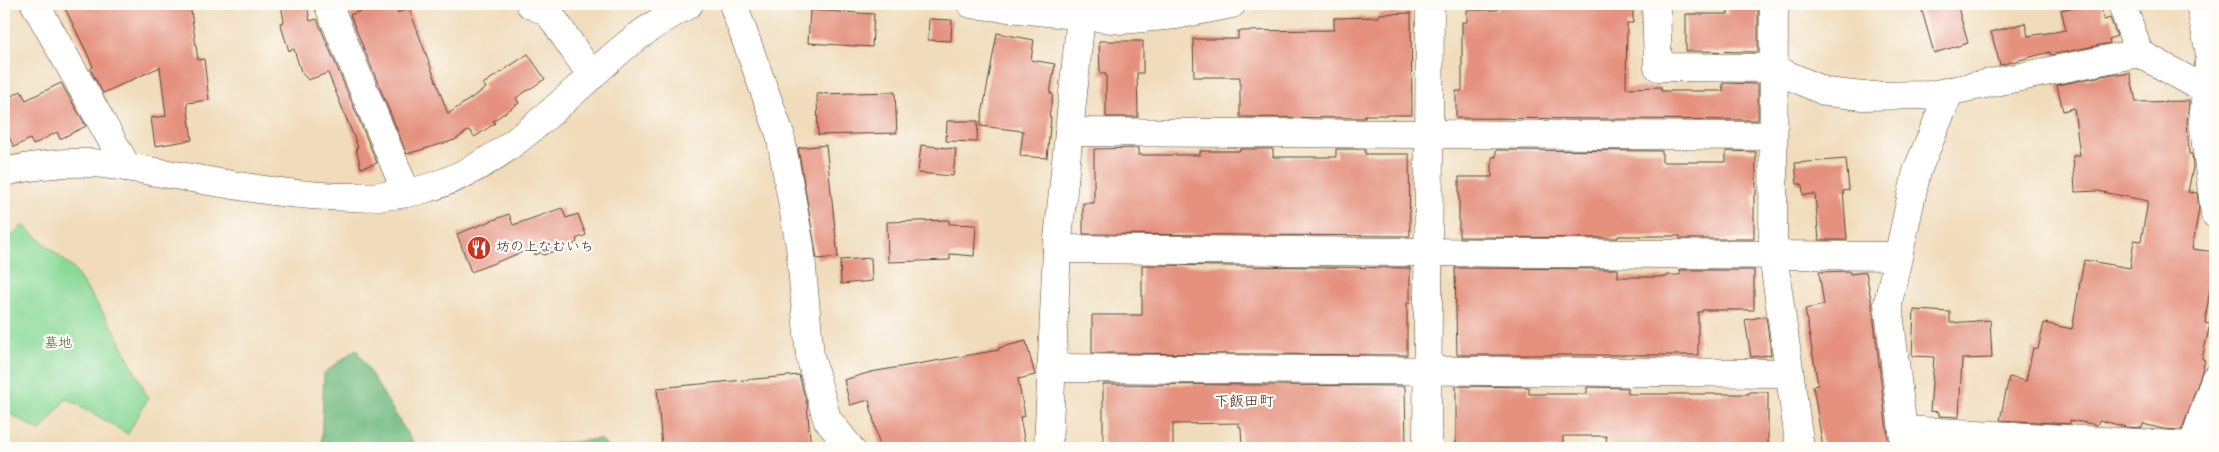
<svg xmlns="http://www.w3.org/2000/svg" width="2219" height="452" font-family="'Gochi Hand','Klee One',sans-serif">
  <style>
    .green { fill: #8ad997; stroke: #62825a }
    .forest { fill: #6fb980; stroke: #55724f }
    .building { fill: #e5917e }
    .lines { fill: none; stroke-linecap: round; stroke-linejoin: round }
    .minor-casing { stroke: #564535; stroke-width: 29 }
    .minor { stroke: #fff; stroke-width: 28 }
    .labels { text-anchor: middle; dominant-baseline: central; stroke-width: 4.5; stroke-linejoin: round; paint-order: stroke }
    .poi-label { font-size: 14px; fill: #3b2a1e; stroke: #fdfcf7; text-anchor: start }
    .park-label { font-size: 14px; fill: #535f42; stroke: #fdfcf7 }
    .neighbourhood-label { font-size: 15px; fill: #3b2a1e; stroke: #fdfcf7 }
  </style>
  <rect width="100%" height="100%" fill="#fdfcf7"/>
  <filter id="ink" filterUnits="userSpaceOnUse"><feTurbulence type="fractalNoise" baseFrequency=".02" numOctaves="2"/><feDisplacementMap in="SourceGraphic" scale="10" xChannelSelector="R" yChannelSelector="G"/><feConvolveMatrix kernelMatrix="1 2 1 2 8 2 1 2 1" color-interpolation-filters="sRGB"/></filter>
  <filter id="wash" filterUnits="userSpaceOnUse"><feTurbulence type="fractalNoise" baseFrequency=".0096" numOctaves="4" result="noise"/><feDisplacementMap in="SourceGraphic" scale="20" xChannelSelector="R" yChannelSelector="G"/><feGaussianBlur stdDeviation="1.12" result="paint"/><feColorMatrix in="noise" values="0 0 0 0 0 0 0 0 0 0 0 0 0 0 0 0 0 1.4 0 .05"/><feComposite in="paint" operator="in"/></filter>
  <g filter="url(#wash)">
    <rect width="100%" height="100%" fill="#f0dbba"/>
    <path class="green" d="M23 225 72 267 114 329 148 398 128 434 67 398 40 431 4 410V244Z"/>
    <g class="forest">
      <path d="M356 349 416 448H321L324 373Z"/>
      <path d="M601 439 608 448H511Z"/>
    </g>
    <g id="blocks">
      <g class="building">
        <path d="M63 4H190L198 60 204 59 209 100 187 103 192 140 155 146 151 118 166 116 160 67 103 93 90 69 93 67 87 53Z"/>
        <path d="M281 4H307L310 21 317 19 377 163 361 168 356 148 358 147 328 73 308 80 301 72 294 49 289 51 280 23 284 22Z"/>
        <path d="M395 4 398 13 409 8 448 114 486 88 483 84 528 54 545 79 516 98 519 103 493 121 495 123 475 137 469 130 455 140 407 154 350 15 370 7 372 12Z"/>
        <path d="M1567 4H1633V23H1627L1626 88 1661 87V91H1723V83L1758 84V120L1456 118V91H1462V22H1467V10H1498V6H1567Z"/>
        <path d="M1727 4H1758V52L1686 51V14H1728Z"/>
        <path d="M1920 4H1957L1968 43 1934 53Z"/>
        <path d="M2088 4H2100L2104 20 2110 18 2117 36 2109 39 2110 43 2050 55V52L2000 65 1991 32 2025 23 2028 36 2066 30 2061 10Z"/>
        <path d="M810 10 874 14 872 47 808 43Z"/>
        <path d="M1411 13 1412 115H1365V118L1240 117V77H1194L1193 39H1238V31L1334 30V18L1379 17V14Z"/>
        <path d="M929 19 952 20 951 41 928 40Z"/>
        <path d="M997 33 1034 40 1031 60 1055 64 1050 93 1053 94 1049 117H1051L1047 158 1020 156 1023 131 980 126Z"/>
        <path d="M1099 41H1143V73H1137L1138 117H1106V74H1100Z"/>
        <path d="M2117 73V75L2130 73 2136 102 2189 101 2187 120 2189 154H2192L2193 167 2188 192 2197 193 2199 209 2192 249 2215 252 2205 323 2210 324 2202 359 2205 360 2202 371 2182 430 2163 429 2143 424 2142 428 2126 427 2099 420 2097 425 2070 420V424L2000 420 2009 377 2026 381 2033 348 2038 349 2044 323 2072 329 2084 260 2130 268 2134 240 2141 241 2148 201 2098 191 2075 192 2073 156H2080L2074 108 2063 111 2057 85Z"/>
        <path d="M61 83 86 126 60 139 57 132 33 145 30 139 14 147 4 126V100L21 91 26 100Z"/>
        <path d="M895 92 897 133 818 135 817 94Z"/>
        <path d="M947 121H978L977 142 946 141Z"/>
        <path d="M826 145 838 257 817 259 798 148Z"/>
        <path d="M921 145 956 149 953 176 918 173Z"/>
        <path d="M1138 148V155H1200V151H1239L1240 149H1273V157H1336V149H1365V154H1409L1410 236 1083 234V203H1094V149Z"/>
        <path d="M1496 150 1662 151V162H1726V151L1756 152V195H1754V239H1680V236H1618V238L1459 237V177H1492V157H1496Z"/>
        <path d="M1846 159 1849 190 1843 191 1847 240H1819L1815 194 1803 195 1802 184H1797L1795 163Z"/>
        <path d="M562 208 566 218 578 214 586 235 576 239 577 243 543 255 542 252 535 255 533 248 471 272 457 234 509 214 513 225Z"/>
        <path d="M949 220V224L976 225 974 256 950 254V260L888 262 887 222Z"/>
        <path d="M871 258 872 281 841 284 840 260Z"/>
        <path d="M1142 265 1410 268V303H1407V355L1092 353V315H1142Z"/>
        <path d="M1455 268 1618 269V277H1667V275H1680V270H1754V310H1702V312H1698V355H1457Z"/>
        <path d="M1849 271 1850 274 1866 272 1872 305 1889 448H1823L1813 386 1818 385 1805 309 1824 305 1819 272Z"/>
        <path d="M1914 310 1950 312V323L1990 320 1992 358 1962 359 1959 417 1939 416V412L1930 411 1934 357 1912 356Z"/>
        <path d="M1766 316 1771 355 1751 357 1745 320Z"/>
        <path d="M1026 341 1035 375 1018 379 1025 416 1020 417 1025 444 1000 448H880L869 400 850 405 844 380 871 372 999 350 998 348Z"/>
        <path d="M799 375 807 404 811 448H662L657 388Z"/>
        <path d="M1103 384 1405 386 1406 448H1242L1241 427H1239V423L1173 424V448H1103Z"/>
        <path d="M1456 386 1529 387V394H1587V387L1628 388V394H1749V392H1768V448H1607L1606 436H1563V448H1456Z"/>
      </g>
    </g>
  </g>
  <g filter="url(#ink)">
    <use href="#blocks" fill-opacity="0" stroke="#564535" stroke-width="1"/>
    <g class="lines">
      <g class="minor-casing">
        <g id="minor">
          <path d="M35 4 127 167"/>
          <path d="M328 4 406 192"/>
          <path d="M530 4 549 13 592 76"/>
          <path d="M733 4 780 134 800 246 810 356 827 419 850 448"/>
          <path d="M971 4 1122 20 1176 15 1232 4"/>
          <path d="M1656 4 1658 67 1772 68 1826 92 1863 96 1931 95 2139 53 2215 95"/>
          <path d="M1774 4 1773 255 1800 448"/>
          <path d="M2122 4 2139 53"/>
          <path d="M2200 4 2210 54 2203 121 2215 214"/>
          <path d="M1069 132 1772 136"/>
          <path d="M4 172C31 166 62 162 90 163 114 164 138 169 162 173 225 183 288 197 353 197 377 197 401 196 424 189 506 166 561 100 623 48 643 31 666 17 689 4"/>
          <path d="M1057 249 1898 256"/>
          <path d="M1051 368 1789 373"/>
          <path d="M1903 430 2193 446"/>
          <path d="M1048 448 1057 249 1081 16"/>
          <path d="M1427 448 1430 4"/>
          <path d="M1905 448 1888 303 1917 171 1950 91"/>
          <path d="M2192 448 2215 379"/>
        </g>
      </g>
      <use href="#minor" class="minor"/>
    </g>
  </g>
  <defs>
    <g id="restaurant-disc" transform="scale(1.25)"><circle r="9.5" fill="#c8321e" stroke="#fdfcf7"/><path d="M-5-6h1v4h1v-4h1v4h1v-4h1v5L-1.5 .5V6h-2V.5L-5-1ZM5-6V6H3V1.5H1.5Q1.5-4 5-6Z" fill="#fff"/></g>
  </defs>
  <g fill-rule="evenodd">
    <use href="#restaurant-disc" x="479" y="248"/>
  </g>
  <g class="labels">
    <g class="poi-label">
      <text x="496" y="248">坊の上なむいち</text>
    </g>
    <g class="park-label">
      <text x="58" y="344">墓地</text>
    </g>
    <g class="neighbourhood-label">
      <text x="1244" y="403">下飯田町</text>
    </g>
  </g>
  <rect width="2219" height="452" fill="none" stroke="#fdfcf7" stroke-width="20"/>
</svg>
